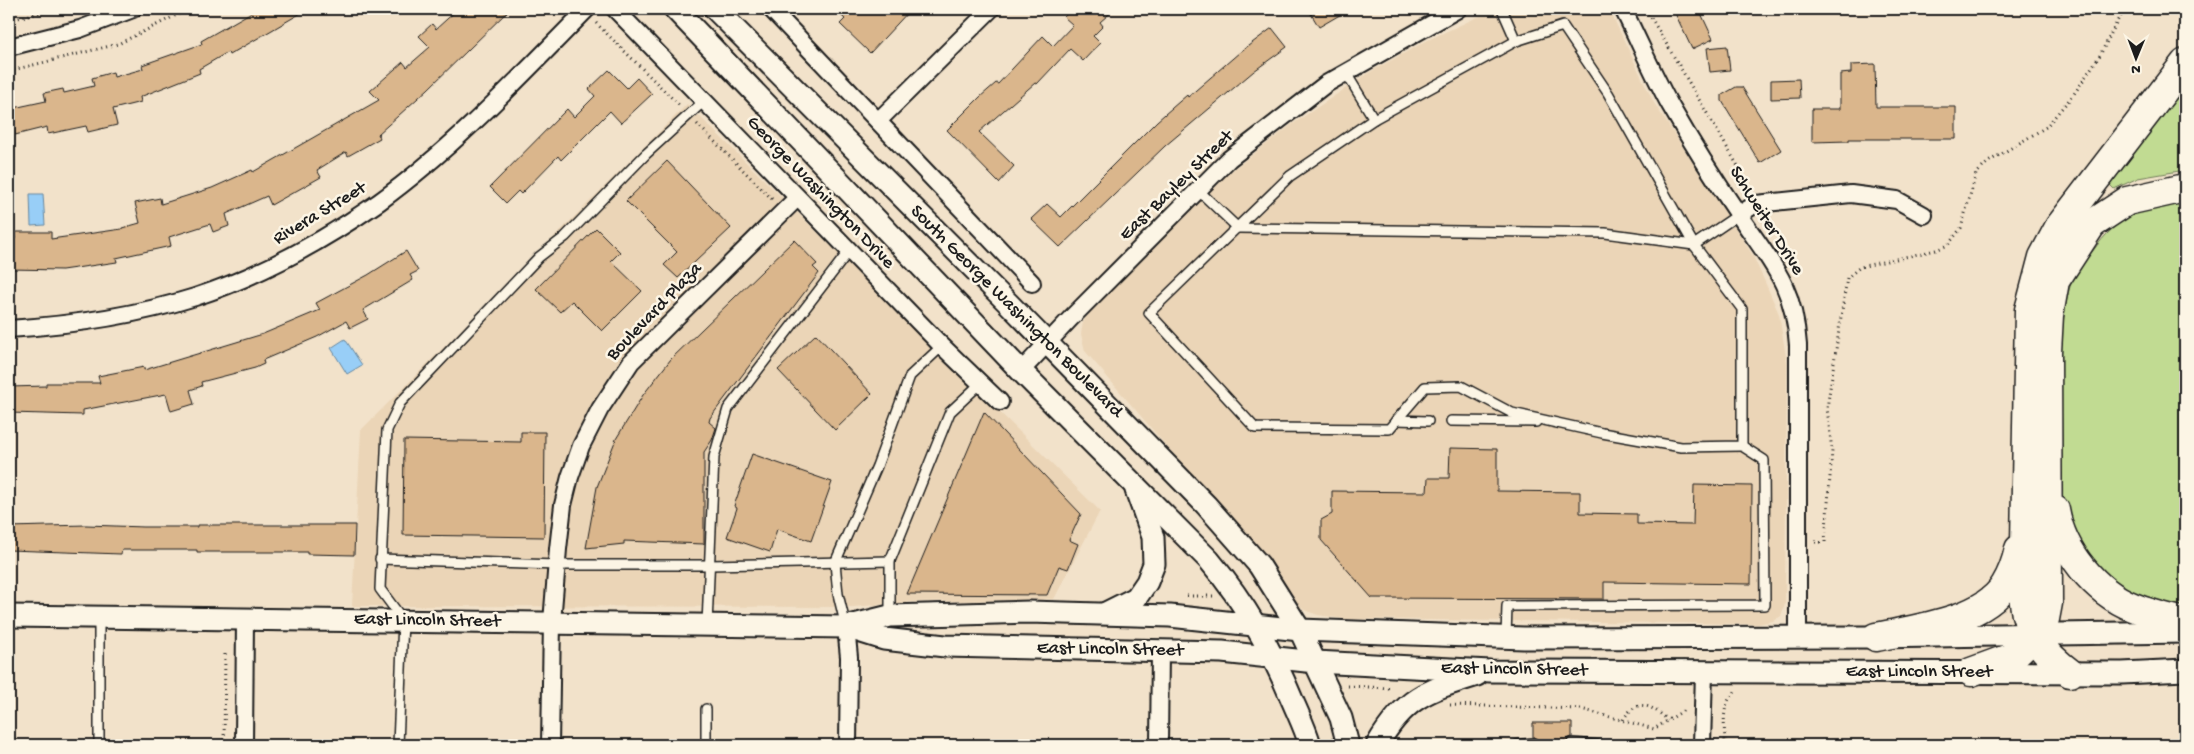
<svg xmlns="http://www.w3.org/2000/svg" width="2194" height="754" font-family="'Gochi Hand',sans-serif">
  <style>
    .built { fill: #ebd5b7 }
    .green { fill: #c1db92; stroke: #6e7c57 }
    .water { fill: #98cef7; stroke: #66879f }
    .building { fill: #dab68c; stroke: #1c1c1c }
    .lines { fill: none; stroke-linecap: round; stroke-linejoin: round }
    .service-casing { stroke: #1c1c1c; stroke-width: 12 }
    .minor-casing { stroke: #1c1c1c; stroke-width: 20 }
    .tertiary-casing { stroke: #1c1c1c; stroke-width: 25 }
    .motorway-casing { stroke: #1c1c1c; stroke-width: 31 }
    .path { stroke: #1c1c1c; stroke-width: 3; stroke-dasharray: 1 4; stroke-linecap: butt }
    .service { stroke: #fcf5e5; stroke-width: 9 }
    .minor { stroke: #fcf5e5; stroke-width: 16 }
    .tertiary { stroke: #fcf5e5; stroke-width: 21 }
    .motorway { stroke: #fcf5e5; stroke-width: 28 }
    .labels { text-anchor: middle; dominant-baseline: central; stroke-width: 5; stroke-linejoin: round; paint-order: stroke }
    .street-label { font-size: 19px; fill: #1c1c1c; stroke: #fcf5e5 }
  </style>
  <rect width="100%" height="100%" fill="#f2e2ca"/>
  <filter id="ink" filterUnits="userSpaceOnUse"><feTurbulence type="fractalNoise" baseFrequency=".02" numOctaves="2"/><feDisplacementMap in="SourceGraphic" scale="10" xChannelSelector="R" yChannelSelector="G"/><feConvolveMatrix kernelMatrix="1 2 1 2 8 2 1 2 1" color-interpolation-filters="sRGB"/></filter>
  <g filter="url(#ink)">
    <g class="built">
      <path d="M1495 9H1609L1654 103 1752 254 1765 282 1779 314 1787 363 1785 604 1781 616 1773 621 1758 624 1345 619 1318 615 1304 610 1288 595 1277 575 1085 351 1081 334 1083 322 1091 310 1225 176 1294 123 1370 72 1428 40Z"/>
      <path d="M687 104 1100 511 1054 599 911 602 853 607 352 606 361 430Z"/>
    </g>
    <g class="green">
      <path d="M2185 85V170L2138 178 2114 189 2109 184Z"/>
      <path d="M2185 202V610L2129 598 2095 569 2063 515 2059 464 2062 446C2062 395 2056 331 2071 283 2075 272 2085 261 2092 252 2119 215 2142 207 2185 202Z"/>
    </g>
    <g class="water">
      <path d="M30 194H43L45 225 31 226Z"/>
      <path d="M345 339 362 365 347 374 331 348Z"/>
    </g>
    <g class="building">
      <path d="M257 9H308L229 55 228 52 199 69 200 73 140 97 141 102 113 109 117 125 88 132 86 126 48 134 47 127 15 135 9 109 46 101 44 93 63 89 64 93 94 86 92 78 113 72 114 77 143 69 142 65 202 44 201 41Z"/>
      <path d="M458 9H510L428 89 378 134 380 138 348 156 346 152 317 170 321 177 271 205 267 196 226 214 229 226 213 232 210 224 169 237 171 246 116 258 117 262 62 270 9 269V238H16V232H51V239L122 229V228L140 223 135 203 160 198 161 204 212 188 252 170 253 172 379 100 370 91 403 62 407 67 430 47 419 36 432 24 436 29Z"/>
      <path d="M834 9H911L870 53 840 24 845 19Z"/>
      <path d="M1072 9H1115L1100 22 1103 26 1093 36 1100 43 1083 61 1070 49 1037 84 1035 83 979 132 1014 166 999 183 947 130 980 97 996 83 998 84 1043 36 1053 46 1073 25 1064 17Z"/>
      <path d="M1308 9H1350L1319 27Z"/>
      <path d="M1673 9H1699L1713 39 1692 49Z"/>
      <path d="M1272 28 1287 47 1254 71 1165 146 1060 247 1031 219 1047 204 1061 217 1157 121 1187 95 1188 97 1240 52Z"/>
      <path d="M1727 46 1730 70 1710 72 1707 48Z"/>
      <path d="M1875 64 1876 107H1956V139H1849V141L1812 142V109H1840V74L1851 73V65Z"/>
      <path d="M609 70 627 88 637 78 652 94 621 123 610 111 561 160 558 156 521 194 518 191 506 203 490 187 567 109 574 117 595 96 589 89Z"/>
      <path d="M1799 79 1800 98 1771 99V80Z"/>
      <path d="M1736 87H1742L1781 150 1760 163 1722 101V95Z"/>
      <path d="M667 161 731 228 678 278 664 265 677 252 626 201Z"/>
      <path d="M596 228 620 252 611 261 642 291 602 331 572 301 560 312 536 289Z"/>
      <path d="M794 240 817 264 813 267 819 273 710 418 709 422 716 428 712 440 704 452V544L624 541V544L586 548 597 487 616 439 643 395 671 359Z"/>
      <path d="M406 251 418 271 410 275 413 280 363 310 368 319 350 328 346 321 317 337 263 360 264 364 255 368 201 382 202 386 190 390 194 404 171 411 166 394 83 410V415L9 413V387L46 386V383H100L98 376 144 367V370L263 334 320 310 316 303 368 275Z"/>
      <path d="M816 334 872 394 835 430 778 370Z"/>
      <path d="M984 412 1081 514 1069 540 1078 544 1068 569 1059 566 1047 595 907 594Z"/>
      <path d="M521 432H545L544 537 403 535 404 440 521 442Z"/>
      <path d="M1450 448 1497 449V491L1580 492V513L1637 514V524L1693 525 1694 485 1752 486 1751 584 1604 582V599L1372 598 1321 540V520L1332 514V491L1427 492 1428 478H1449Z"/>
      <path d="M752 454 832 482 811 541 777 529 770 552 727 537 737 508 734 506Z"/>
      <path d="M86 525 144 527H197V525H355L354 555 307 554V552H197V550H122L121 554 9 550V527Z"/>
      <path d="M1533 723H1572V737L1567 739 1566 745H1539L1538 740 1533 737Z"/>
    </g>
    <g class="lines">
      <g class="service-casing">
        <g id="service">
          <path d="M1502 9 1516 41"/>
          <path d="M1563 26 1608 93 1694 245 1742 309V446L1681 447 1602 433 1512 413 1461 386 1425 387 1389 429 1255 428 1149 313 1290 176 1374 119 1516 41Z"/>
          <path d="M1346 73 1374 119"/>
          <path d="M1198 190 1238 228 1605 233 1694 245 1738 215"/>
          <path d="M1396 420 1428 421"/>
          <path d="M1451 421 1536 422"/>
          <path d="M380 559 557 565H710L890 561"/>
          <path d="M890 615V561L950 412 981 383"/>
          <path d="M99 618V745"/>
          <path d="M707 625 714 457 728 409 849 251"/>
          <path d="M846 627 838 594 835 563 877 466 910 376 942 346"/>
          <path d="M1506 637 1507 606 1765 605 1764 460 1742 446"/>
          <path d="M1572 743 1597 745"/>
          <path d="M398 745 403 620 380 589 387 430 400 403 539 257 565 237 646 154 703 102"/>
          <path d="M706 745V709"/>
          <path d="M1517 745 1533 743"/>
        </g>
      </g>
      <g class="minor-casing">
        <g id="minor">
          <path d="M615 9 942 346 1000 402"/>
          <path d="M771 9 1032 283"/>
          <path d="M1623 9C1639 41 1653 74 1670 105 1691 142 1715 180 1739 215 1771 263 1794 284 1798 345V637"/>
          <path d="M9 47 80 29 133 9"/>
          <path d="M878 121 991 9"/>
          <path d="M1738 215 1756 204 1851 194 1897 200 1924 215"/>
          <path d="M9 329C71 325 135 316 195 297 260 276 323 241 379 202 455 147 521 76 587 9"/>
          <path d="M1021 371 1071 318 1229 159 1326 84 1458 9"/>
          <path d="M846 627 849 657 848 745"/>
          <path d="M244 745 245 618"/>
          <path d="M550 745 552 622 558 549 563 505 570 477 581 446 600 409 631 362 797 198"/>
          <path d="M1159 745 1160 651"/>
          <path d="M1702 745 1704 672"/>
        </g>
      </g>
      <g class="tertiary-casing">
        <g id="tertiary">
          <path d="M675 9 1021 371 1209 560C1246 604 1271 649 1293 702 1299 716 1306 730 1310 745"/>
          <path d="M715 9 1008 303 1206 505 1259 565 1300 630 1341 718 1348 745"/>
          <path d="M1106 613 1136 598 1147 582 1154 564 1153 537 1136 490"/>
          <path d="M9 616 846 627 890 616 1029 612 1170 616 1300 630 1524 638 1876 637 2185 632"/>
          <path d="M846 627 884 639 945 646 1222 652 1315 662 1490 671 2122 673 2185 670"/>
          <path d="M1377 745C1405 697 1426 691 1477 675"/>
        </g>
      </g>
      <g class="motorway-casing">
        <g id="motorway">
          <path d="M2055 510C2062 551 2095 592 2133 607 2150 614 2168 618 2185 622"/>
          <path d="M1876 637C1914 629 1983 621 2005 585 2012 574 2016 562 2019 549"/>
          <path d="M1971 672 2012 657 2035 635 2045 619 2048 603 2047 352 2049 315 2055 281 2092 224 2127 201 2185 188"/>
          <path d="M2070 673C2046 655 2027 634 2024 603L2029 310 2043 257 2059 227 2185 63"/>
        </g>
      </g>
      <g class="path">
        <path d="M1646 9 1749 185"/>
        <path d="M9 20 57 9"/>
        <path d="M596 23 681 107"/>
        <path d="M9 71 118 44 189 9"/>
        <path d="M697 124 772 199"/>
        <path d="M1815 542H1825L1832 451 1827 408 1847 278 1860 267 1936 250 1948 245 1961 228 1976 174 1988 162 2046 127 2074 94 2100 55 2118 20 2126 9"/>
        <path d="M1187 596H1213"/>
        <path d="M1348 686 1389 688"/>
        <path d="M1450 705 1581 709 1654 729 1686 709"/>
        <path d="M1623 720C1637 697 1651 705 1668 720"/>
        <path d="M224 745 225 652"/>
        <path d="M1725 745C1725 727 1720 705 1735 692"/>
        <path d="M2180 745 2182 691"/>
      </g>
      <use href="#service" class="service"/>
      <use href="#minor" class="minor"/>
      <use href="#tertiary" class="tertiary"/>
      <use href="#motorway" class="motorway"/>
    </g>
  </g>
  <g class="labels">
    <g class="street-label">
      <text transform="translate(1177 186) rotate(-44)">East Bayley Street</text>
      <text transform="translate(820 193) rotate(46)">George Washington Drive</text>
      <text transform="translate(320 214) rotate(-31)">Rivera Street</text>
      <text transform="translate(1766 221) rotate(58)">Schweiter Drive</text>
      <text transform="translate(655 312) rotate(-46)">Boulevard Plaza</text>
      <text transform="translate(1016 312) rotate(45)">South George Washington Boulevard</text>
      <text transform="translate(427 621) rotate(1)">East Lincoln Street</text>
      <text transform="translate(1110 650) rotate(1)">East Lincoln Street</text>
      <text transform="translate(1514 670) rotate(1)">East Lincoln Street</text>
      <text x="1919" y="672">East Lincoln Street</text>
    </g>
  </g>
  <rect width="2194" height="754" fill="none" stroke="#fcf5e5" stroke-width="30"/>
  <rect x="15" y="15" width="2164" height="724" fill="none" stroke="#1c1c1c" stroke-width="2" filter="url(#ink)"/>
  <g transform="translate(2136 58) rotate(181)" stroke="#fcf5e5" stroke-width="4" paint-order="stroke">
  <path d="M0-4L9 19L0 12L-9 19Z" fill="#1c1c1c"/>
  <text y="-8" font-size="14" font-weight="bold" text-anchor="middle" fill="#1c1c1c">N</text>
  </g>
</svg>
